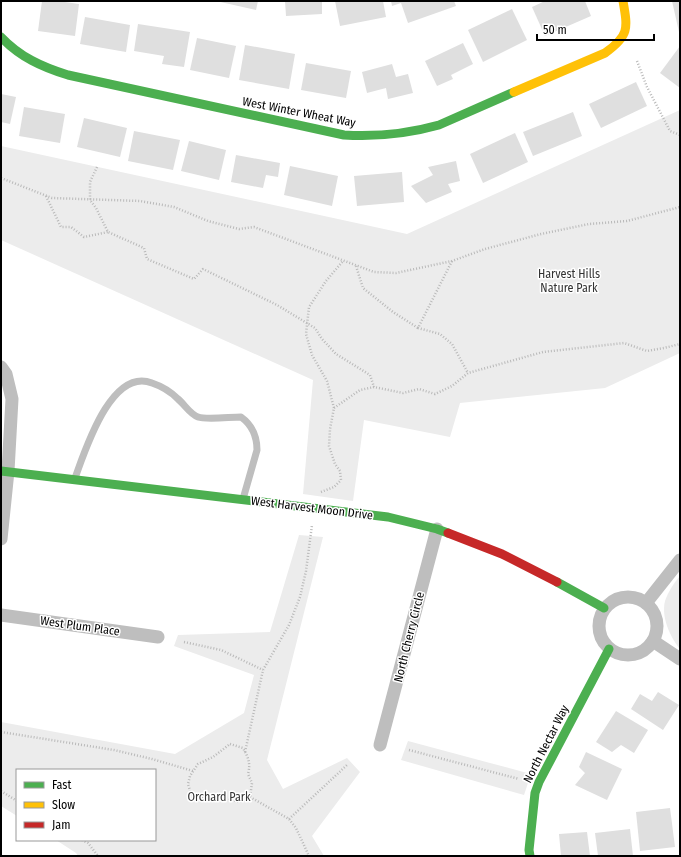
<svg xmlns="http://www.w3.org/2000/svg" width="681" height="857" font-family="'Fira Sans Condensed',sans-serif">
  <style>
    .green { fill: #ececec }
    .building { fill: #dfdfdf }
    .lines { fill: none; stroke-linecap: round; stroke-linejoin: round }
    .path { stroke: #b9b9b9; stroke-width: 2.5; stroke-dasharray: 1 2; stroke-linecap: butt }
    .lane { stroke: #bebebe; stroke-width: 7 }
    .street { stroke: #bebebe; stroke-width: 13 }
    .fast { stroke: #4caf50; stroke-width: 9 }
    .slow { stroke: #ffc107; stroke-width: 9 }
    .jam { stroke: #c62828; stroke-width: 9 }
    .labels { text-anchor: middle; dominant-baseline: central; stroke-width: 3; stroke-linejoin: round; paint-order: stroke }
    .street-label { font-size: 12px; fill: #000; stroke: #fff }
    .park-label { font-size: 12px; fill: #333; stroke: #fff }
  </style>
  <rect width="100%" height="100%" fill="#fff"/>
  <g class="green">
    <path d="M680 110V353L605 388 460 403 450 437 364 420 353 501 303 494 313 380 1 240V146L407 234Z"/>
    <path d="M299 535 323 537 267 760 283 789 347 758 360 772 312 836 324 856H78L76 853 56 840H155V770H17V816L1 806V722L175 754 244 713 254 675 174 646 178 635 270 632Z"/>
    <path d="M680 576V649C670 637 661 617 665 601 668 592 674 583 680 576Z"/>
    <path d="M408 741 531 774 524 795 401 760Z"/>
  </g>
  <g class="building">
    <path d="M42 1H58L79 4 75 36 38 31Z"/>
    <path d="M216 1H258L256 10Z"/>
    <path d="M285 1H322V14L286 16Z"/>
    <path d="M335 1H383L386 17 340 26Z"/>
    <path d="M391 1H454L456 6 408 23 401 3 392 6Z"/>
    <path d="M545 1H585L591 16 545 36 532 7Z"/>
    <path d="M672 1H680V32H679Z"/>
    <path d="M512 9 527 40 483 62 468 30Z"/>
    <path d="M85 17 130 25 126 52 80 44Z"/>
    <path d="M138 24 190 32 184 67 162 64 164 56 134 51Z"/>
    <path d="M197 38 236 46 229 78 190 70Z"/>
    <path d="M463 43 473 64 451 75 453 79 437 86 425 61Z"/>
    <path d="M245 45 295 54 289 89 239 80Z"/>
    <path d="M680 46V88L660 73Z"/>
    <path d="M306 63 351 71 346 98 301 90Z"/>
    <path d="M392 64 396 77 408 74 413 93 388 99 386 88 367 93 362 72Z"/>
    <path d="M636 82 647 106 601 128 589 104Z"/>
    <path d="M1 94 16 97 10 124 1 122Z"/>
    <path d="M24 107 65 114 60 143 19 136Z"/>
    <path d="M573 112 582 136 533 156 523 132Z"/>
    <path d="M84 118 127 128 120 157 77 147Z"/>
    <path d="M134 131 180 140 173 170 128 161Z"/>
    <path d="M515 133 528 162 483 183 470 154Z"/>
    <path d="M189 141 226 150 219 180 181 171Z"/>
    <path d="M236 155 280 163 278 177 266 175 263 188 231 182Z"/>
    <path d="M456 161 460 181 448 184 452 192 426 203 411 186 433 175 428 167Z"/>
    <path d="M290 166 338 176 332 206 284 195Z"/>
    <path d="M402 172 404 202 357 206 354 176Z"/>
    <path d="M658 692 679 705 663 730 631 709 640 694 652 701Z"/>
    <path d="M616 711 648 730 634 753 621 745 612 752 596 742Z"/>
    <path d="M586 752 622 769 607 800 575 785 585 773 579 767Z"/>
    <path d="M670 808 675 847 640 851 636 812Z"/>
    <path d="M630 829 633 856H598L595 833Z"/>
    <path d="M587 832 590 856H561L559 834Z"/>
  </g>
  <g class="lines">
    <g class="path">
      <path d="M637 61 647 87 670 131 680 135"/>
      <path d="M97 167 90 182V200L96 208 108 232 144 248 147 259 194 279 203 269 277 305 315 328 322 339 336 354 370 375 374 387"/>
      <path d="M1 178 52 198 140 201 174 207 208 221 239 229 254 227 374 272 396 273 452 261 485 249 541 234 589 224 627 221 680 207"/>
      <path d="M46 196 61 227H71L84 237 108 232"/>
      <path d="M452 261 418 328 440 334 452 344 468 373"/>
      <path d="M356 266 363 288 393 312 418 328"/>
      <path d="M334 408 360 390 374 387 403 393 419 389 435 394 452 386 468 373 543 352 624 343 647 351 664 348 680 344"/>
      <path d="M321 492 334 487 341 480 340 471 335 464 329 446 330 429 334 408 327 381 312 355 306 334 309 307 326 281 343 261"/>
      <path d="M184 642 221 650 263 670"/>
      <path d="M1 732 114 750 152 759 193 771"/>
      <path d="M230 744 243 748C248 757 251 763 248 774L252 783 250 797 246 800 239 802 221 796 202 797 191 794 188 784 190 776 198 764 213 757Z"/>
      <path d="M409 750 519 779"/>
      <path d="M245 752 263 670 289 625 300 597 306 571 312 525"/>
      <path d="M1 791 17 801"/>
      <path d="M250 797 289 819 296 828 309 856"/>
      <path d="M289 819 347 765"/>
      <path d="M82 840 88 843 98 856"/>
    </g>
    <path class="lane" d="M75 478C85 451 111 367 152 383 161 386 171 392 178 399 185 405 190 414 198 417 206 420 230 417 241 417 252 425 257 437 257 450L243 499"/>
    <g class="street">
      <path d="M1 367 6 374 12 399 8 471 1 539"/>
      <circle cx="628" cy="626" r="29"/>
      <path d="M646 603 680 560"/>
      <path d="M1 615 158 637"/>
      <path d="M653 641 680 659"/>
      <path d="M380 745 437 529"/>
    </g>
    <g class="fast">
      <path d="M1 37C20 57 42 67 68 75L344 135C377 137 407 134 439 125L514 92"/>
      <path d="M1 471 388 517 437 529 448 533"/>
      <path d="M557 582 604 608"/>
      <path d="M530 856 529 850 535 793 539 782 609 649"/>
    </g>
    <path class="slow" d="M514 92 605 53C629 36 628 29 623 1"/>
    <path class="jam" d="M448 533 502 554 557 582"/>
  </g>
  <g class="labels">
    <g class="street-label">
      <text transform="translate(299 112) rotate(11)">West Winter Wheat Way</text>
      <text transform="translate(312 508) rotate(7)">West Harvest Moon Drive</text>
      <text transform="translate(80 626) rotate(8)">West Plum Place</text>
      <text transform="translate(409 637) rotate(-76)">North Cherry Circle</text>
      <text transform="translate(546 744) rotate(-63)">North Nectar Way</text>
    </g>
    <g class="park-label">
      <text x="569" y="274">Harvest Hills<tspan x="569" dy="14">Nature Park</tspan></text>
      <text x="219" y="797">Orchard Park</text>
    </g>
  </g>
  <rect width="681" height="857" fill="none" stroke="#000000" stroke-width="4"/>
  <rect x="16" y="769" width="140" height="72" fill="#ffffff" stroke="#999999"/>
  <rect x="24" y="782" width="20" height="6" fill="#4caf50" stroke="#999999"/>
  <text x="52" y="789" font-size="12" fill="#000000">Fast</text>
  <rect x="24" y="802" width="20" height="6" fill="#ffc107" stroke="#999999"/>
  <text x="52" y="809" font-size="12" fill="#000000">Slow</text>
  <rect x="24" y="822" width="20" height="6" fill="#c62828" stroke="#999999"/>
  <text x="52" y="829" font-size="12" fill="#000000">Jam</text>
  <path d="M537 34v6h117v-6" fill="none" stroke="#000000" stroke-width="2"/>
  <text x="543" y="34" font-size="12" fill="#000000" stroke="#ffffff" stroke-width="3" paint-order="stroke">50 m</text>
</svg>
